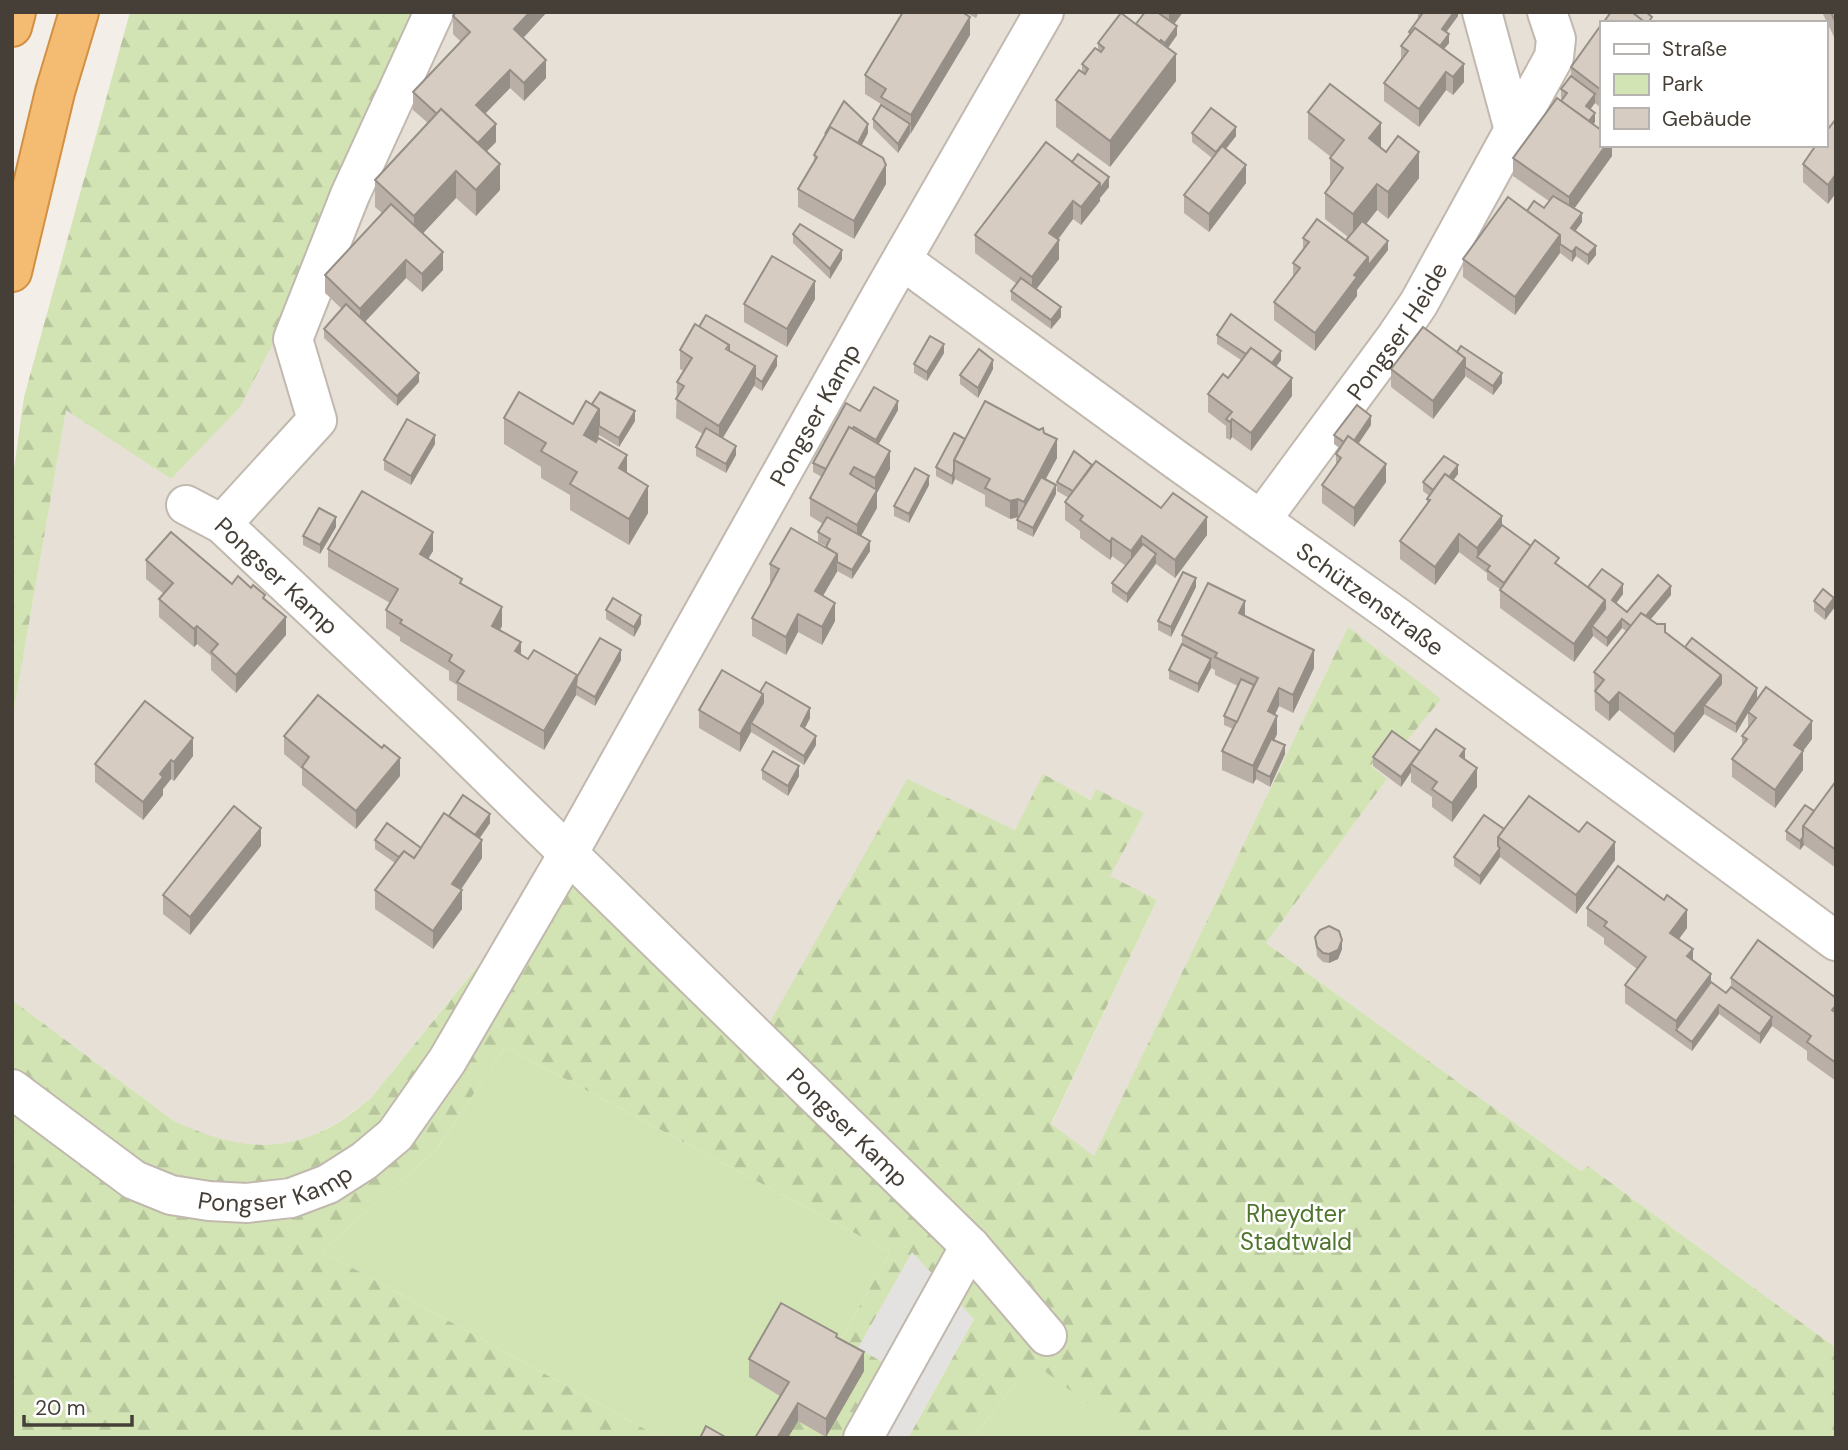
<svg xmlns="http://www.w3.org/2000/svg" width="1848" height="1450" font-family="'DM Sans',sans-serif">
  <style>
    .residential { fill: #e6e0d7; fill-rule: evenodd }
    .green { fill: #d3e4b4 }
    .forest { fill: url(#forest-firs) }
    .parking { fill: #e4e2e0 }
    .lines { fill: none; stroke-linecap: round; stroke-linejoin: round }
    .minor-casing { stroke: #c1b8ae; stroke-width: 42 }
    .highway-casing { stroke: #d38f42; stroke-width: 42 }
    .minor { stroke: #fff; stroke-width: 38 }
    .highway { stroke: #f4bc72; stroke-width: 38 }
    .wall { fill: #b9afa6 }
    .shaded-wall { fill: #968f87 }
    .building { fill: #d7ccc1; stroke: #968f87; stroke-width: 2 }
    .labels { text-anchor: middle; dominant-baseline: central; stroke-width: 5; stroke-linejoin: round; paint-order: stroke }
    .street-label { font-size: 24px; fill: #463f37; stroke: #fff }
    .park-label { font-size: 24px; fill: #4f742e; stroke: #fff }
  </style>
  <defs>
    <pattern id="forest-firs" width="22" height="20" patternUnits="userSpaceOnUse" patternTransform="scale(1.75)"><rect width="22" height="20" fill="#d3e4b4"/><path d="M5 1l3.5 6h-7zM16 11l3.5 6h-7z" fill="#b6c59b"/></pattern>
  </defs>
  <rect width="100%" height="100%" fill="#f3efe8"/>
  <path class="residential" d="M428 12H1836V1348L1588 1166 1581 1171 1266 943 1386 780 1371 767 1391 738 1348 627 1094 1157 1051 1125 1157 900 1109 877 1097 789 1092 800 1043 775 1015 830 760 1040 567 854 371 1098 336 1124 303 1140 268 1146 235 1144 204 1135 174 1121 12 1000V721L66 409 171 479ZM1601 23H1825V145H1601Z"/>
  <g class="green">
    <path d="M505 1047 890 1252 786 1438H661L322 1251 436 1150Z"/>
    <path d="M1039 1366 1134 1438H973L1014 1385Z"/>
  </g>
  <g class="forest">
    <path d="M130 12H428L283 324 240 407 171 479 66 410 12 721V483L24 397Z"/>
    <path d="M1348 627 1441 699 1403 745 1391 738 1371 766 1387 779 1266 943 1581 1171 1588 1166 1836 1348V1438H1134L1039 1367 1014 1385 973 1438H908L974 1319 859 1349 884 1362 841 1438H813L809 1436 808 1438H786L890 1252 505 1047 436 1150 322 1251 661 1438H12V1000L174 1121C230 1147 279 1157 336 1124 348 1117 360 1106 371 1098L568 854 760 1040 907 779 1015 830 1043 774 1091 800 1096 789 1144 813 1110 876 1157 900 1051 1124 1094 1156Z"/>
  </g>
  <path class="parking" d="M912 1252 974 1319 908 1438H841L884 1363 858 1348Z"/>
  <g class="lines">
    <g class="minor-casing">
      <g id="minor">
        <path d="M1482 12 1514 130"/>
        <path id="s1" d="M902 260 1175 459 1393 614 1836 941"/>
        <path id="s2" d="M186 505 222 524 448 736 970 1246 1047 1336"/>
        <path id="s3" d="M1261 520 1396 337 1419 303 1554 57 1556 39 1547 12"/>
        <path d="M222 524 317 420 293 339 350 195 434 12"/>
        <path id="s4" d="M12 1089 134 1180 171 1195 209 1201 247 1203 291 1198 328 1184 364 1161 395 1135 447 1061 568 854 882 294 1044 12"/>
        <path d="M863 1438 970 1246"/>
      </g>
    </g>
    <g class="highway-casing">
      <g id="highway">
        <path d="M12 27 16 12"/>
        <path d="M12 272 55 92 79 12"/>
      </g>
    </g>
    <use href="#minor" class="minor"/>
    <use href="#highway" class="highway"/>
  </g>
  <g class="wall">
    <path d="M547 12 523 38 546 78 524 101 510 88 485 114 496 142 487 151 500 190 476 216 456 198 423 233 443 270 422 292 406 278 365 322 419 382 397 406 324 338V329L342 309 325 293V275L382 213 375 207V180L428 123 413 110V92L461 42 453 34V16Z"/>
    <path d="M965 12H979L976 18Z"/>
    <path d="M1145 12H1183L1174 24 1177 35 1168 48 1176 81 1110 167 1056 127V100L1082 72V64L1098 50V43L1136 24Z"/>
    <path d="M1418 12H1458V16L1446 32 1449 43 1444 49 1464 82 1453 95 1446 90 1419 127 1384 101V83L1401 59V46L1409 36V32L1418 20Z"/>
    <path d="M1822 12H1836V41Z"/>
    <path d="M1601 25V108L1595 103 1590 109 1595 122 1593 124 1612 145V156L1574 208 1582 222 1575 231 1596 255 1588 265 1576 256 1572 262 1560 253 1515 315 1463 277V259L1527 211 1544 208 1549 201 1513 176V158L1563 99 1561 98V89L1571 76V67Z"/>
    <path d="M970 35 911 133 898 153 873 128V119L881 104 865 94V75Z"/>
    <path d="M1308 112 1381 147 1419 178 1388 219 1377 210 1366 224 1388 250 1357 290V296L1315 351 1274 320V302L1293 276V263L1303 251V238L1346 240 1348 237 1325 219V193L1330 185V158L1331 157 1308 139Z"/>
    <path d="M1836 119 1828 204 1803 182V164Z"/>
    <path d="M868 133 862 145 886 184 854 239 798 207V189L814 163V155Z"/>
    <path d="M1192 133 1236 136 1226 149 1246 183 1209 232 1184 213V195L1212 158 1192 142Z"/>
    <path d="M1072 162 1109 187 1100 198V201L1081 225 1073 219 1058 240 1059 259 1036 289 1061 317 1051 329 1011 300V291L1017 284 975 253V235Z"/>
    <path d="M793 234 842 259 830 279 793 243Z"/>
    <path d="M815 299 787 347 744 322V304Z"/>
    <path d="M1217 335 1281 360 1276 366 1292 396 1251 451 1232 437 1230 440 1226 438V426L1208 412V394L1228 378 1241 360 1217 344Z"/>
    <path d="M680 350 777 366 762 391 754 386 723 438 736 455 726 473 696 456V447L703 434 676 418 677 382 684 371 680 369Z"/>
    <path d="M1457 352 1502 383 1493 395 1465 376 1433 419 1391 387V369Z"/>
    <path d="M944 353 927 381 914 373V364Z"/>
    <path d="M993 369 978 398 960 384V375Z"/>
    <path d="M592 404 635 421 619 447 599 435 595 442 627 473 648 513 629 545 570 510V495L541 478V467L504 444V418L573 424Z"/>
    <path d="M898 410 878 444 890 469 877 493V508L861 536 870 551 852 579 837 571 823 596 835 621 822 645 798 632 786 655 752 636V618L771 583 770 582V564L826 547V546L818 542V532L823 524 810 516V498L822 477 813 472V463L860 411Z"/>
    <path d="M1371 425 1358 444 1386 482 1354 527 1322 503V485L1336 465V454L1339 448 1334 444V435Z"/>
    <path d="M1044 433 1057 458 1045 479 1056 494 1033 537 1017 529V520L1019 517 1010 519 985 506V495L955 479 952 485 936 476V467L965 439Z"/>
    <path d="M435 444 411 485 384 470V460Z"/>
    <path d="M1092 465 1161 508 1207 535 1175 578 1156 564 1127 603 1112 592V583L1126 566 1112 556 1110 560 1080 538V531L1065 520V502L1069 498 1057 491V482Z"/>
    <path d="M1458 474 1453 480 1502 525 1531 546 1588 587 1623 594 1616 603 1627 612 1671 595 1650 620 1685 647 1757 698 1736 733 1704 714 1674 753 1619 710 1609 721 1595 710 1594 672 1626 631 1622 628 1607 647 1593 636 1574 662 1500 608V589L1487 580V573L1459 552 1435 585 1400 559V541L1427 504V499L1429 496 1423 491V482Z"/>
    <path d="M929 485 909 523 894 516V506Z"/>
    <path d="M336 527 320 554 303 545V536Z"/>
    <path d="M328 549 433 551 428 559 462 585 502 626 500 630 521 654 528 659 577 677 621 660 595 706 576 695 544 750 457 700V685L449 680V671L400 641V637L386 628V610L390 603 328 567Z"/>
    <path d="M146 560 232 584 265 599 286 635 236 693 211 670V656L197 644 194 647 159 617V599L164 594 146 579Z"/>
    <path d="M1196 587 1171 637 1158 630V621Z"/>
    <path d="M1814 601 1834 608 1825 620 1814 611Z"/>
    <path d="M606 610 641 624 634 637 606 619Z"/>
    <path d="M1245 616 1314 668 1293 713 1279 706 1275 714 1277 734 1274 740 1285 754 1270 787 1256 779 1253 784 1222 770V751L1233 729 1224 725V716L1238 686 1215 675V670L1211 668 1198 693 1169 679V670L1182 644V635Z"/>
    <path d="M699 710 810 718 805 728 816 745 804 765 751 732 740 752 699 728Z"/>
    <path d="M1748 712 1812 739 1803 751V770L1775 808 1732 777V759L1742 746V736L1748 728Z"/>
    <path d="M284 736 400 776 356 829 302 785V769L284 754Z"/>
    <path d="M1420 751 1465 759 1477 787 1452 822 1432 807V797L1411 782V772L1401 787 1373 766V757Z"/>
    <path d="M193 756 174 781 171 779 163 789V795L143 820 95 782V764Z"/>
    <path d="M762 770 799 776 788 796 762 779Z"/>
    <path d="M1836 781V868L1804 845 1800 850 1786 840V831L1814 811Z"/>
    <path d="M449 816 490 823 480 838 482 858 461 890 462 909 433 949 375 909V890L395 863 375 849V840L421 848Z"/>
    <path d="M1504 829 1615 860 1576 914 1500 857 1480 885 1454 866V857Z"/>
    <path d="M261 846 190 935 163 914V895Z"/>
    <path d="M1587 908 1687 928 1679 939 1693 961 1711 983 1726 993 1731 987V978L1836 998V1081L1807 1060V1051L1772 1026 1760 1044 1719 1014 1692 1051 1625 1003V985L1637 969 1604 944V938L1587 926Z"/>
    <path d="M1315 937 1342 949 1338 959 1329 963 1323 962 1317 956Z"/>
    <path d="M837 1337 864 1371 826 1437 798 1421 780 1396 749 1377V1359Z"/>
  </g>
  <g class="shaded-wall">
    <path d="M530 12H547L514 48V29Z"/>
    <path d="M1169 12H1183L1169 31Z"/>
    <path d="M1454 12H1458V16L1442 38V29Z"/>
    <path d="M970 17V35L911 133V115Z"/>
    <path d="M1177 26V35L1165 52V43Z"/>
    <path d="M1449 34V43L1435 60V51Z"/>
    <path d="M1176 54V81L1110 167V141Z"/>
    <path d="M546 60V78L524 101V83Z"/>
    <path d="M1464 64V82L1453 95V77Z"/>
    <path d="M510 70V88L476 123V105Z"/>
    <path d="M1446 72V90L1419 127V109Z"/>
    <path d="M1595 94V103L1586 115V106Z"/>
    <path d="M1595 113V122L1585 136V127Z"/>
    <path d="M1381 123V149L1369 138Z"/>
    <path d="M496 124V142L473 165V147Z"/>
    <path d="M868 124V133L854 159V150Z"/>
    <path d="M910 124V133L898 153V144Z"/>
    <path d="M1236 127V136L1216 161V152Z"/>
    <path d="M1606 145H1612V156L1569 216V197Z"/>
    <path d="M1419 152V178L1388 219V192Z"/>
    <path d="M500 164V190L476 216V190Z"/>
    <path d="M886 165V184L854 239V221Z"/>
    <path d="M1246 165V183L1209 232V214Z"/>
    <path d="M456 171V198L414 243V216Z"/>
    <path d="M1836 174V193L1828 204V185Z"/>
    <path d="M1109 177V187L1100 198V201L1081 225V207L1100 183Z"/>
    <path d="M1377 184V210L1353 241V214Z"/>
    <path d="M1073 201V219L1049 251V233Z"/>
    <path d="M1582 213V222L1571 237V228Z"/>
    <path d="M1560 235V253L1515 315V297Z"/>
    <path d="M1059 240V259L1032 295V277Z"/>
    <path d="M1388 241V250L1357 290V296L1315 351V333L1354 275 1368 257Z"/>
    <path d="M1596 246V255L1588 265V255Z"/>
    <path d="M1576 247V256L1572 262V252Z"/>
    <path d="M842 250V259L830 279V269Z"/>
    <path d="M443 252V270L422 292V274Z"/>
    <path d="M406 260V278L360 327V309Z"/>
    <path d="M815 281V299L787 347V329Z"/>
    <path d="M1061 307V317L1051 329V320Z"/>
    <path d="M944 344V353L927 381V372Z"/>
    <path d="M1281 351V360L1268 378V369Z"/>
    <path d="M777 356V366L762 391V382Z"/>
    <path d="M1465 358V377L1433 419V401Z"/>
    <path d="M993 360V369L978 398V388Z"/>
    <path d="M755 366V384L719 444V426Z"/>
    <path d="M419 373V382L397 406V396Z"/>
    <path d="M1502 373V383L1493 395V386Z"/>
    <path d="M1292 378V396L1251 451V433Z"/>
    <path d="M898 401V410L876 449V440Z"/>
    <path d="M599 409V435L584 461V435Z"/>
    <path d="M635 411V421L619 447V438Z"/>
    <path d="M1371 416V425L1350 456V447Z"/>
    <path d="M1232 419V437L1230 440V422Z"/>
    <path d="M435 435V444L411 485V476Z"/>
    <path d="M1057 439V458L1024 520V502Z"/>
    <path d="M736 446V455L726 473V464Z"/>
    <path d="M890 451V469L877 493V508L857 543V525L875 493V478Z"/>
    <path d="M627 455V482L619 468Z"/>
    <path d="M1386 464V482L1354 527V508Z"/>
    <path d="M1458 465V474L1437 502V492Z"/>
    <path d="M954 471 955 479 952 485V476Z"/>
    <path d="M929 476V485L909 523V514Z"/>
    <path d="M1056 485V494L1033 537V528Z"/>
    <path d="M648 486V513L629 545V519Z"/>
    <path d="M1018 499V517L1010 519V501Z"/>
    <path d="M1502 516V534L1477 557V548Z"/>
    <path d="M336 517V527L320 554V545Z"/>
    <path d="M1207 517V535L1175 578V560Z"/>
    <path d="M433 532V551L420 572V554Z"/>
    <path d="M1459 534V552L1435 585V567Z"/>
    <path d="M1142 536V554L1131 570V551Z"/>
    <path d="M1112 538V556L1110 560V542Z"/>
    <path d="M870 541V551L852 579V570Z"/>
    <path d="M837 554V572L815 609V591Z"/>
    <path d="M1156 554V563L1127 603V594Z"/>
    <path d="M1196 578V587L1171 637V627Z"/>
    <path d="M1623 584V594L1612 609V600Z"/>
    <path d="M1671 586V595L1635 638V629Z"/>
    <path d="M1834 598V608L1825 620V610Z"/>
    <path d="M1605 600V618L1592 626 1593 636 1574 662V644Z"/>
    <path d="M1245 601V620L1239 613Z"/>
    <path d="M835 603V621L822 645V627Z"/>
    <path d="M502 607V626L492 644V626Z"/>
    <path d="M798 614V632L786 655V637Z"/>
    <path d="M641 615V624L634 637V627Z"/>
    <path d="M286 617V635L236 693V675Z"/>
    <path d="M1622 619V628L1607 647V638Z"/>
    <path d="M197 626V644L194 647V629Z"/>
    <path d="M521 642V660L515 651Z"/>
    <path d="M621 650V660L595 706V697Z"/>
    <path d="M1314 650V668L1293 713V695Z"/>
    <path d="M1211 659V668L1198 693V684Z"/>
    <path d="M577 675 576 695 544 750V731Z"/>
    <path d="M1721 675V693L1704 705V714L1674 753V734Z"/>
    <path d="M1279 688V706L1268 729V711Z"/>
    <path d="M1757 688V698L1736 733V724Z"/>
    <path d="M1619 692V710L1609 721V703Z"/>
    <path d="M763 694V712L751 723V732L740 752V734Z"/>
    <path d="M810 708V718L801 735V726Z"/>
    <path d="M1277 716V734L1259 772 1256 770V779L1253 784V766Z"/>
    <path d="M1812 721V739L1794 763V745Z"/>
    <path d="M816 736V745L804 765V756Z"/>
    <path d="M193 738V756L174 781V762Z"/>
    <path d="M1285 745V754L1270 787V777Z"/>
    <path d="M1465 749V767L1460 756Z"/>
    <path d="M1420 751 1411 764V772L1401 787V777Z"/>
    <path d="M1803 751V770L1775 808V790Z"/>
    <path d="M400 758V776L356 829V811Z"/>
    <path d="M171 760V779L163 789V795L143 820V802L160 774Z"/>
    <path d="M799 766V776L788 796V786Z"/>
    <path d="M1477 768V787L1452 822V803Z"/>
    <path d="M490 814V823L471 850V841Z"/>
    <path d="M261 828V846L190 935V917Z"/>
    <path d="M1803 837 1804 845 1800 850V841Z"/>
    <path d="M482 840V858L452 902V884Z"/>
    <path d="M1615 842V860L1576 914V895Z"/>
    <path d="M1500 848V857L1480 885V876Z"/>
    <path d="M462 890V909L433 949V931Z"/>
    <path d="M1687 910V928L1670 951V933Z"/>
    <path d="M1342 940V949L1338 959 1329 963V954Z"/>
    <path d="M1693 949V967L1687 956Z"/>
    <path d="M1711 974V992L1676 1030V1039V1021Z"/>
    <path d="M1719 1005V1014L1692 1051V1042Z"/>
    <path d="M1772 1017V1026L1760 1044V1034Z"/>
    <path d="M864 1352V1371L826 1437V1419Z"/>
    <path d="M798 1403V1421L788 1438H777Z"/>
  </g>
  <g class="building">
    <path d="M456 12H530L514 29 546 60 524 83 510 70 476 105 496 124 478 143 441 109 437 114 413 92 470 32 453 16Z"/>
    <path d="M903 12H962L970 17 911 115 881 97 886 89 865 75Z"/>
    <path d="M1145 12H1157L1177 26 1165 43 1161 40 1160 42 1136 24Z"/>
    <path d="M1419 12H1454L1442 29 1449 34 1440 46 1415 28 1411 33 1409 32 1422 14Z"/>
    <path d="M1611 12H1632L1646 23H1603Z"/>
    <path d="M1632 12H1646L1652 17 1648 23H1646Z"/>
    <path d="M1831 12H1836V23Z"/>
    <path d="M1121 13 1176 54 1110 141 1056 100 1079 70 1085 74 1088 69 1082 64 1095 48 1101 52 1104 48 1098 43Z"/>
    <path d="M1601 25V90L1571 67Z"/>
    <path d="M1415 28 1464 64 1453 77 1446 72 1419 109 1384 83 1408 51 1401 46Z"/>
    <path d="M1571 76 1595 94 1586 106 1595 113 1589 121 1561 101 1567 93 1561 89Z"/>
    <path d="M1330 84 1381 123 1369 138 1386 152 1398 136 1419 152 1388 192 1377 184 1353 214 1325 193 1343 168 1330 158 1344 140 1308 112Z"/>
    <path d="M1557 98 1601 130V145H1606L1569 197 1513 158Z"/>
    <path d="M844 101 868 124 858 143 830 127 825 134Z"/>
    <path d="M881 105 910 124 898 144 873 119Z"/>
    <path d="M1211 108 1236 127 1216 152 1192 133Z"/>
    <path d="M441 109 500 164 476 190 456 171 414 216 375 180Z"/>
    <path d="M1836 119V174L1828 185 1803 164 1816 145H1825V133Z"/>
    <path d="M830 127 883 158 886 165 854 221 798 189 817 157 814 155Z"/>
    <path d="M1046 142 1100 183 1081 207 1073 201 1049 233 1059 240 1032 277 975 235Z"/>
    <path d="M1222 146 1246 165 1209 214 1184 195Z"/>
    <path d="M1078 154 1109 177 1100 189V183L1072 162Z"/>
    <path d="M1553 196 1582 213 1571 228 1596 246 1588 255 1576 247 1572 252 1560 244V235L1527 211 1534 201 1544 208Z"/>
    <path d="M1508 197 1560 235 1515 297 1463 259Z"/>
    <path d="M391 204 443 252 422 274 406 260 360 309 325 275Z"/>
    <path d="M1317 219 1368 257 1354 275 1357 277 1315 333 1274 302 1300 268 1293 263 1309 242 1303 238Z"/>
    <path d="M1362 221 1388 241 1368 266V257L1346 240Z"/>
    <path d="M800 224 842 250 830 269 793 234Z"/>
    <path d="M772 256 815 281 787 329 744 304Z"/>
    <path d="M1021 278 1061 307 1051 320 1011 291Z"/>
    <path d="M346 304 419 373 397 396 324 329Z"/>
    <path d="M1231 314 1281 351 1272 363 1251 348 1246 354 1217 335Z"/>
    <path d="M706 315 777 356 762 382 755 377V366L729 351V345L699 327Z"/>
    <path d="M695 324 729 345 726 349 755 366 719 426 676 399 684 386 677 382 692 358 680 350Z"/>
    <path d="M1423 327 1465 358 1433 401 1391 369Z"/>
    <path d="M930 336 944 344 927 372 914 364Z"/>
    <path d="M1461 346 1502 373 1493 386 1465 367V358L1457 352Z"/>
    <path d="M1251 348 1292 378 1251 433 1232 419 1230 422 1226 419 1232 412 1208 394 1223 374 1228 378Z"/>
    <path d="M979 349 993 360 978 388 960 375Z"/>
    <path d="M874 387 898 401 876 440 854 427 853 429 849 427 826 469 813 463 846 403 860 411Z"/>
    <path d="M519 392 573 424 586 401 599 409 584 435 596 442 598 438 627 455 619 468 648 486 629 519 570 484 577 472 541 451 546 443 504 418Z"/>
    <path d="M600 392 635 411 619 438 599 426V409L592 404Z"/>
    <path d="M985 401 1039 430 1043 428 1044 433 1057 439 1024 502 1018 499 1010 501 985 488 990 479 954 460Z"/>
    <path d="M1357 405 1371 416 1354 441 1348 436 1344 442 1334 435Z"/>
    <path d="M407 419 435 435 411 476 384 460Z"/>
    <path d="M849 427 890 451 875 478 854 467 850 474 877 490 857 525 810 498Z"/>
    <path d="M706 428 736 446 726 464 696 447Z"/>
    <path d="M954 433 965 439 954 460V471L952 476 936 467Z"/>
    <path d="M1348 436 1386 464 1354 508 1322 485 1341 458 1336 454Z"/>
    <path d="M1074 451 1092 465 1073 491 1057 482Z"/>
    <path d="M1444 456 1458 465 1449 477 1445 474 1433 490 1423 482Z"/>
    <path d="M1096 461 1161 508 1173 493 1207 517 1175 560 1142 536 1131 551 1112 538 1110 542 1080 520 1083 516 1065 502Z"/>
    <path d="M915 468 929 476 909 514 894 506Z"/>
    <path d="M1445 474 1502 516 1477 548 1459 534 1435 567 1400 541 1430 500 1427 499Z"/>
    <path d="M1041 477 1056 485 1033 528 1017 520Z"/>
    <path d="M362 491 433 532 420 554 462 579 460 583 502 607 492 626 521 642 515 651 528 659 534 650 577 675 544 731 457 682 464 671 449 661 452 655 400 623 402 620 386 610 398 589 328 549Z"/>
    <path d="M319 508 336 517 320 545 303 536Z"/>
    <path d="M827 517 870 541 852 570 837 562V554L826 547 830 539 818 532Z"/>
    <path d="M1502 525 1531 546 1504 583 1487 570 1490 566 1477 557Z"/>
    <path d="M791 528 837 554 815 591 835 603 822 627 798 614 786 637 752 618 779 569 770 564Z"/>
    <path d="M171 532 232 584 238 576 251 588 253 585 265 595 263 598 286 617 236 675 211 652 218 644 197 626 194 629 159 599 173 583 146 560Z"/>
    <path d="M1535 540 1559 558 1555 563 1605 600 1574 644 1500 590Z"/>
    <path d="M1143 544 1156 554 1127 594 1112 583Z"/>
    <path d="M1602 569 1623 584 1612 600 1627 612 1658 575 1671 586 1646 616 1641 613 1631 626 1622 619 1607 638 1592 626 1605 609V600L1588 587Z"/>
    <path d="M1183 572 1196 578 1171 627 1158 621Z"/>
    <path d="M1208 583 1245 601 1239 613 1314 650 1293 695 1279 688 1268 711 1277 716 1253 766 1222 751 1258 678 1215 657 1217 653 1182 635Z"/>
    <path d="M1823 589 1834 598 1825 610 1814 601Z"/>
    <path d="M613 598 641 615 634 627 606 610Z"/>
    <path d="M1641 613 1657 624H1665V632L1721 675 1674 734 1619 692 1609 703 1595 691 1604 680 1594 672Z"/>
    <path d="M600 638 621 650 595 697 576 686 577 677Z"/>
    <path d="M1692 638 1757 688 1736 724 1704 705 1721 684V675L1685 647Z"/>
    <path d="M1182 644 1211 659 1198 684 1169 670Z"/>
    <path d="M722 670 763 694 740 734 699 710Z"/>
    <path d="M1241 679 1254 685 1237 722 1224 716Z"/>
    <path d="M766 682 810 708 801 726 816 736 804 756 751 723 763 703V694L760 692Z"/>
    <path d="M1766 687 1812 721 1794 745 1803 751 1775 790 1732 759 1747 739 1742 736 1756 718 1748 712Z"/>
    <path d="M318 695 382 748 384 745 400 758 356 811 302 767 309 757 284 736Z"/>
    <path d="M145 701 193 738 174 762 171 760 160 774 163 777 143 802 95 764Z"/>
    <path d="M1436 729 1465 749 1460 756 1477 768 1452 803 1432 789 1437 782 1411 764Z"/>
    <path d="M1392 731 1420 751 1401 777 1373 757Z"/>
    <path d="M1271 739 1285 745 1270 777 1256 770Z"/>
    <path d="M773 751 799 766 788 786 762 770Z"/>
    <path d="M1836 781V850L1803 826Z"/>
    <path d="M463 795 490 814 475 835 449 816Z"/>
    <path d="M1529 796 1579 832 1587 822 1615 842 1576 895 1498 837Z"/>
    <path d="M1805 805 1814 811 1803 826V837L1800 841 1786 831Z"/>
    <path d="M234 806 261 828 190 917 163 895Z"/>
    <path d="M444 813 482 840 452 884 462 890 433 931 375 890 404 851 414 858Z"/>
    <path d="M1484 815 1504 829 1498 837V846L1500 848 1480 876 1454 857Z"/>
    <path d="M387 823 421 848 414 858 404 851 399 857 375 840Z"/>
    <path d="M1618 866 1664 900 1667 895 1687 910 1670 933 1693 949 1687 956 1711 974 1676 1021 1625 985 1646 957 1604 926 1607 922 1587 908Z"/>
    <path d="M1329 926 1339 931 1342 940 1338 950 1329 954 1323 953 1317 947 1315 937 1320 930Z"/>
    <path d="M1758 940 1836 998V1005L1832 1010 1836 1013V1063L1807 1042 1811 1036 1731 978Z"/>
    <path d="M1711 982 1726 993 1731 987 1772 1017 1760 1034 1719 1005 1692 1042 1676 1030Z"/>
    <path d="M781 1303 837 1334 836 1337 864 1352 826 1419 798 1403 777 1438H755L789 1382 749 1359Z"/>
    <path d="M706 1426 727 1438H700Z"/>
  </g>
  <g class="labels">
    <g class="street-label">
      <text stroke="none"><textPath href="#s3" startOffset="233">Pongser Heide</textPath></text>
      <text stroke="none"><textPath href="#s4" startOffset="1270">Pongser Kamp</textPath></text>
      <text stroke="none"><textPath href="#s2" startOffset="116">Pongser Kamp</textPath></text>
      <text stroke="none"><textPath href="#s1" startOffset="578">Schützenstraße</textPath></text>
      <text stroke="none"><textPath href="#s2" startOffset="910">Pongser Kamp</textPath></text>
      <text stroke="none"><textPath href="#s4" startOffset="299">Pongser Kamp</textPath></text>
    </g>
    <g class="park-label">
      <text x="1296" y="1213">Rheydter<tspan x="1296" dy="28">Stadtwald</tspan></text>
    </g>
  </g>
  <rect width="1848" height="1450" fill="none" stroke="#463f37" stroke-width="28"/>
  <rect x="1600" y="21" width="228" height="126" fill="#ffffff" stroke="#b5b2af" stroke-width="2"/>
  <rect x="1614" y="44" width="35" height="10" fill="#ffffff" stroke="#b5b2af" stroke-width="2"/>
  <text x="1662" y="56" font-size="21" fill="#463f37">Straße</text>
  <rect x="1614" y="74" width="35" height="21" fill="#d3e4b4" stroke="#b5b2af" stroke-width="2"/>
  <text x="1662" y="91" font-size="21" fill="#463f37">Park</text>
  <rect x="1614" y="108" width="35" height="21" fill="#d7ccc1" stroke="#b5b2af" stroke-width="2"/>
  <text x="1662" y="126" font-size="21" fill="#463f37">Gebäude</text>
  <path d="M24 1415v10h108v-10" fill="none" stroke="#463f37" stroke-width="3.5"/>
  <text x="35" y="1415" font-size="21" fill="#463f37" stroke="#ffffff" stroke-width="5" paint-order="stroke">20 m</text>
</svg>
